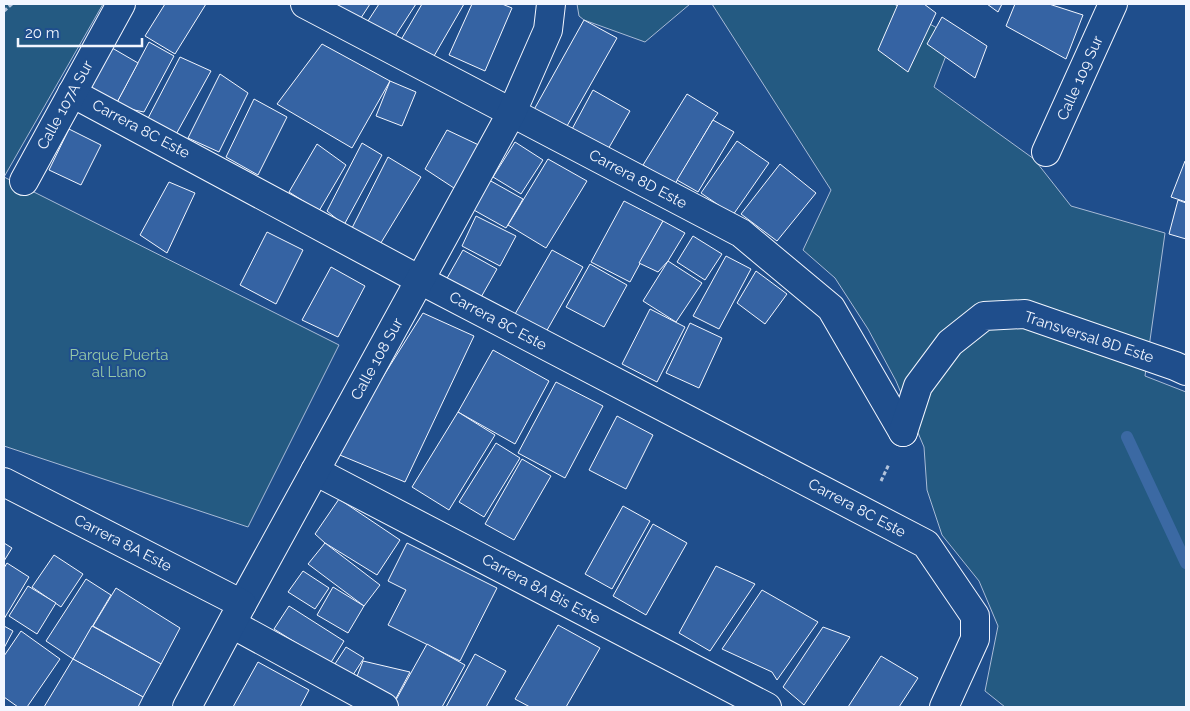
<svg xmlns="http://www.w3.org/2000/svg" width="1190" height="711" font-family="Raleway,sans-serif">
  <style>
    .green { fill: #245a82; stroke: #a8bbd7 }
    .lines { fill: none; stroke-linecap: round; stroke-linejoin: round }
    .stream { stroke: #3b69a3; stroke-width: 12 }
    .building { fill: #3563a3; stroke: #f2f6ff }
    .minor-casing { stroke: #f2f6ff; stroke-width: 30 }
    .tertiary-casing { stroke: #f2f6ff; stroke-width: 30 }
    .path { stroke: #b3c4dc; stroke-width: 3; stroke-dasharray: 4 2.5; stroke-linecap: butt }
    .minor { stroke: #1f4e8c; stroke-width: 28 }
    .tertiary { stroke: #1f4e8c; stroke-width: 28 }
    .labels { text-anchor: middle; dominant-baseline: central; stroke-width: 4; stroke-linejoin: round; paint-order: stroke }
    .street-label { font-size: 15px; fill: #f2f6ff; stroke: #1f4e8c }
    .park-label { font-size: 15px; fill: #97c8a6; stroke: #1f4e8c }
  </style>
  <rect width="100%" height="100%" fill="#1f4e8c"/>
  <g class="green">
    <path d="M4 4H103L4 177Z"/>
    <path d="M577 4H690L645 42 584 20 579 16Z"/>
    <path d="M712 4H894L953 37 934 87 1034 159 1071 206 1165 233 1145 376 1186 392V707H1005L985 691 998 626 979 581 942 535 927 490 924 447 896 381 868 329 835 278 803 250 831 190Z"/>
    <path d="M4 177 339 345 248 527 4 446Z"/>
  </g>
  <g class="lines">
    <path class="stream" d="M1127 437 1186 563"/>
  </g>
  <g class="building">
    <path d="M165 4H206L175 54 145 36Z"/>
    <path d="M327 4H370L357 24Z"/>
    <path d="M379 4H416L392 41 366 24Z"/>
    <path d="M422 4H464L430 63 398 45Z"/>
    <path d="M472 4H502L512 8 485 71 449 55Z"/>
    <path d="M898 4H924L936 13 908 72 878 50Z"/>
    <path d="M987 4H1002L998 12Z"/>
    <path d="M1015 4H1049L1083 15 1066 59 1006 26Z"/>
    <path d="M942 17 987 46 975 78 927 44Z"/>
    <path d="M584 20 617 38 563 133 531 115Z"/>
    <path d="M149 42 174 56 144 112 115 106Z"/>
    <path d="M322 44 390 81 352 148 277 104Z"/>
    <path d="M107 45 138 63 115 106 86 85Z"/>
    <path d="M180 57 211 71 174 138 145 124Z"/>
    <path d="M220 74 248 93 219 152 188 138Z"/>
    <path d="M390 81 416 92 402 126 376 116Z"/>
    <path d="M593 90 630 111 607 151 571 131Z"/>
    <path d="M687 94 718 113 713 120 675 184 643 165Z"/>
    <path d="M254 99 287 117 258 175 226 157Z"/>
    <path d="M713 120 734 132 698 192 677 180Z"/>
    <path d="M69 129 101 145 81 185 49 170Z"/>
    <path d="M447 130 483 147 457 190 425 169Z"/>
    <path d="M737 141 769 163 733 215 701 193Z"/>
    <path d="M515 142 543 160 521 194 493 177Z"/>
    <path d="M362 143 382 155 344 225 327 211Z"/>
    <path d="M317 144 346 165 319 211 289 192Z"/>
    <path d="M388 157 421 177 379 246 352 228Z"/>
    <path d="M548 159 587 181 546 248 508 225Z"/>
    <path d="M1185 161 1186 162V202L1171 197Z"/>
    <path d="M780 164 816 193 777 241 741 214Z"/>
    <path d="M489 180 523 199 506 228 472 209Z"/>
    <path d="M169 182 195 193 167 253 140 235Z"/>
    <path d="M1178 200 1186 203V239L1169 234Z"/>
    <path d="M624 201 663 221 630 282 591 262Z"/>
    <path d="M476 216 516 236 500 266 462 246Z"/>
    <path d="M663 221 685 233 668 261 658 272 639 263Z"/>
    <path d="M267 232 303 250 276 304 240 285Z"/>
    <path d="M693 236 722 254 705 280 677 262Z"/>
    <path d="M463 250 497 269 480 299 446 280Z"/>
    <path d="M552 250 583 267 546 332 515 314Z"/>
    <path d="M726 256 751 269 719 329 693 316Z"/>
    <path d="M668 261 702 283 676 322 643 301Z"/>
    <path d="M590 264 627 285 604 327 566 307Z"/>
    <path d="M331 267 365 286 338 337 302 320Z"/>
    <path d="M756 271 787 294 765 324 737 303Z"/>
    <path d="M650 309 685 327 657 382 622 364Z"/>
    <path d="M423 313 474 336 405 482 335 453Z"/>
    <path d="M690 323 722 338 699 388 666 373Z"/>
    <path d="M493 350 549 381 515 444 458 412Z"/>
    <path d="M556 382 603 406 565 478 518 453Z"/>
    <path d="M458 412 495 435 449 510 412 487Z"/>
    <path d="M617 416 653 435 626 489 589 470Z"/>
    <path d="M496 443 520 458 484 517 459 502Z"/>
    <path d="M522 459 551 476 514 540 485 524Z"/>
    <path d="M339 499 400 540 377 575 325 543 315 534Z"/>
    <path d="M623 506 650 521 612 589 585 574Z"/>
    <path d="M653 524 687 543 646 615 613 596Z"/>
    <path d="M4 543 12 548 4 561Z"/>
    <path d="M325 543 380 585 364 606 308 564Z"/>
    <path d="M407 543 497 588 460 661 388 625 406 590 388 581Z"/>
    <path d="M54 555 83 574 61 607 32 587Z"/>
    <path d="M7 563 29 577 4 619V568Z"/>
    <path d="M716 566 755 584 710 651 679 633Z"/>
    <path d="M303 571 329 588 315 609 288 592Z"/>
    <path d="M86 579 111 595 73 659 46 641Z"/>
    <path d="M28 586 56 603 37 634 9 616Z"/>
    <path d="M333 587 364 606 348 633 317 615Z"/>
    <path d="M116 588 180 628 161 664 93 626Z"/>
    <path d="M762 590 818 622 777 680 772 672 722 649Z"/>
    <path d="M289 606 344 641 330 664 274 629Z"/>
    <path d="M558 625 600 648 566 707H530L515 699Z"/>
    <path d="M4 626 13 631 4 648Z"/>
    <path d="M92 626 161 664 143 697 73 659Z"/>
    <path d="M823 627 850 637 804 705 783 687Z"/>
    <path d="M21 631 60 659 27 707H18L4 697V656Z"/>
    <path d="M427 644 465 665 442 707H392Z"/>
    <path d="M346 647 364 658 349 681 331 670Z"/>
    <path d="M475 654 506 671 486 707H446Z"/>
    <path d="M881 656 918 678 899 707H848Z"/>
    <path d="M73 659 143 697 138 707H44Z"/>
    <path d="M363 661 410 672 394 702 354 684Z"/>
    <path d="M258 662 309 690 300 707H233Z"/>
  </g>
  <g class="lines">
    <g class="minor-casing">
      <g id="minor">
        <path d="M305 4 741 233 831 308 903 432"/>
        <path d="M72 93 420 280 926 544 975 616V639L944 707"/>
        <path d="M1046 152 1113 4"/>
        <path d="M24 181 121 4"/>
        <path d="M903 432 918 386 950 343 984 316 1025 314 1175 366 1186 371"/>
        <path d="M315 471 767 707"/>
        <path d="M242 604 512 112 548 30 551 4"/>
        <path d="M232 624 384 707"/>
      </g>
    </g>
    <g class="tertiary-casing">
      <path id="tertiary" d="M4 482 242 604 187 707"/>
    </g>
    <g class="path">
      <path d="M4 11 12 4"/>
      <path d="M881 481 889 464"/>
    </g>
    <use href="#minor" class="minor"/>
    <use href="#tertiary" class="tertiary"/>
  </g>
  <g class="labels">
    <g class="street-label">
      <text transform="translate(1080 78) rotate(-66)">Calle 109 Sur</text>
      <text transform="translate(65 105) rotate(-61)">Calle 107A Sur</text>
      <text transform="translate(141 129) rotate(28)">Carrera 8C Este</text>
      <text transform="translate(638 179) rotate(28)">Carrera 8D Este</text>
      <text transform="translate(498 321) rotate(28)">Carrera 8C Este</text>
      <text transform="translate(1089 337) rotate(18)">Transversal 8D Este</text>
      <text transform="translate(377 359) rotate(-61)">Calle 108 Sur</text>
      <text transform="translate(857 508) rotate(28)">Carrera 8C Este</text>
      <text transform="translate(123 543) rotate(27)">Carrera 8A Este</text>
      <text transform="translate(541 589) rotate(28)">Carrera 8A Bis Este</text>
    </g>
    <g class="park-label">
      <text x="119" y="355">Parque Puerta<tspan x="119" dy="17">al Llano</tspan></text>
    </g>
  </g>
  <rect width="1190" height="711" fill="none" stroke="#f2f6ff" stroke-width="10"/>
  <path d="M18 38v8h124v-8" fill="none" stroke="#f2f6ff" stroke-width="2.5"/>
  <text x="25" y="38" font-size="15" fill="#f2f6ff" stroke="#1f4e8c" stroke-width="4" paint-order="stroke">20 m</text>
</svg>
